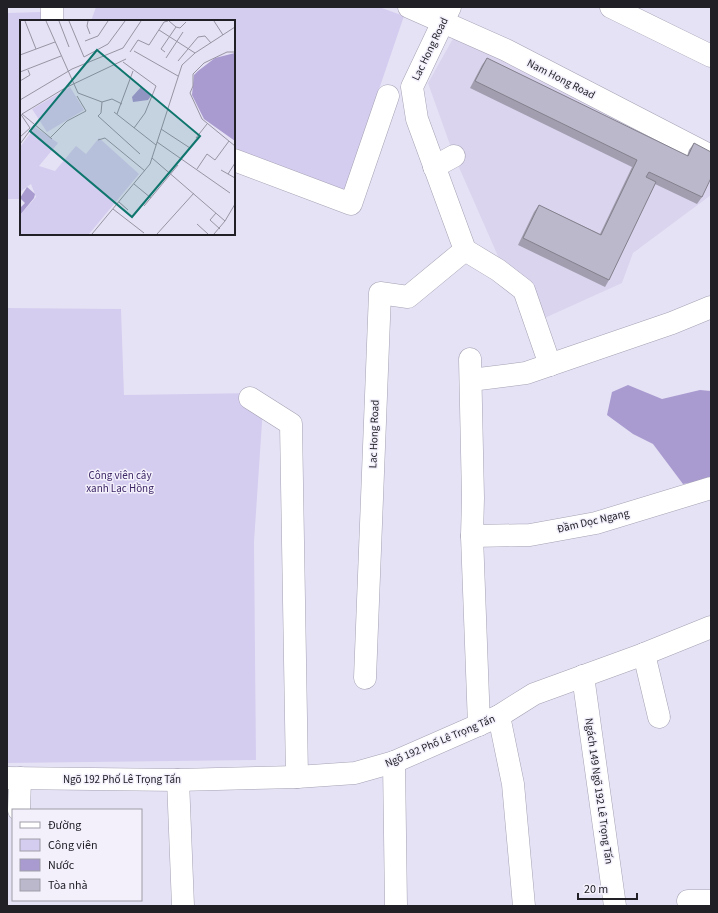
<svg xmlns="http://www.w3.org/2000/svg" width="718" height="913" font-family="'Source Sans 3',sans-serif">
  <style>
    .built { fill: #dad4ee }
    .green { fill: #d5cdef }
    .water { fill: #a99bd0 }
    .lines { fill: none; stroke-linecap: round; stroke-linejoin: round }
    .minor-casing { stroke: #a5a1b3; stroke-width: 23 }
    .minor { stroke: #fff; stroke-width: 22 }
    .wall { fill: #a29eaf }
    .building { fill: #bcb8cb; stroke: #84818e }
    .labels { text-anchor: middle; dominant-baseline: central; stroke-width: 3; stroke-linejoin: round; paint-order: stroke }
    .street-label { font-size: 11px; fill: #212027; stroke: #f3f0fc }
    .park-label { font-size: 11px; fill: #3c2665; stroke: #f3f0fc }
    .inset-road { fill: none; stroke: #9794a3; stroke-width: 1 }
    .view { fill: #0f766e; fill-opacity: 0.15; stroke: #0f766e; stroke-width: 2 }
    .inset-edge { fill: none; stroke: #212027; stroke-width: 2 }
  </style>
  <rect width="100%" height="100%" fill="#e6e2f5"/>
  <path class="built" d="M455 35 711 161V195L633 253 622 283 538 321 501 263 454 156 428 83Z"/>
  <g class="green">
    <path d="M96 7H379L404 16 344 192 234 154V21H91Z"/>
    <path d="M41 12 42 21H21V199H7V13Z"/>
    <path d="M7 308 121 309 124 395 264 393 254 542 256 760 7 763Z"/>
  </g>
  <path class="water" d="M628 385 662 399 700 390 711 391V479L683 484 653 444 633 434 607 415 612 392Z"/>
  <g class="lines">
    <g class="minor-casing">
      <g id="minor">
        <path d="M52 7V21"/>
        <path d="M409 7 506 50 711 156"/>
        <path d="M450 7 412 87 417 119 465 250 498 270 524 290 550 365"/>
        <path d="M611 7 711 56"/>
        <path d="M234 160 351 204 388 96"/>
        <path d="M434 167 454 156"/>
        <path d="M470 359 473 498 472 536 479 725"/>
        <path d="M471 380 526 373 672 323 711 307"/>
        <path d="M250 398 291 424 297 777"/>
        <path d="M472 536 530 535 596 523 711 488"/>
        <path d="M644 654 659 717"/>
        <path d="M583 676 615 906"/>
        <path d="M365 678 380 293 408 297 465 250"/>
        <path d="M499 716 513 784 524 906"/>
        <path d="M394 762 396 906"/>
        <path d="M7 778 178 780 297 777 355 773 394 762 499 716 534 694 644 654 711 627"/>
        <path d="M178 780 183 906"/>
        <path d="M19 810 20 778"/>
        <path d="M688 901H711"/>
      </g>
    </g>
    <use href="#minor" class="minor"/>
  </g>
  <path class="wall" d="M487 58 687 156 689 150 694 143 702 197 697 204 655 184 609 280 605 287 518 245 534 212 539 205 600 234 632 167 470 88 482 65Z"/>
  <path class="building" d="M487 58 688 156 694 143 711 152V178L702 197 649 172 646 177 656 182 609 280 523 238 539 205 601 235 637 160 475 81Z"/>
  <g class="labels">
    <g class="street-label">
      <text transform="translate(430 49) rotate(-64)">Lac Hong Road</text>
      <text transform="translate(561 79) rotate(27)">Nam Hong Road</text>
      <text transform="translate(374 434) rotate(-88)">Lac Hong Road</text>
      <text transform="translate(593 521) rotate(-13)">Đầm Dọc Ngang</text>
      <text transform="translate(440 741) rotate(-23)">Ngõ 192 Phố Lê Trọng Tấn</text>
      <text x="122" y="779">Ngõ 192 Phố Lê Trọng Tấn</text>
      <text transform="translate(599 791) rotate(82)">Ngách 149 Ngõ 192 Lê Trọng Tấn</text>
    </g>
    <g class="park-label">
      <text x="120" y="475">Công viên cây<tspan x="120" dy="13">xanh Lạc Hồng</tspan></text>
    </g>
  </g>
  <g transform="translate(20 20)">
    <rect width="215" height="215" fill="#e6e2f5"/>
    <path d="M50 67 64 90 27 112 12 89ZM15 107 38 123 19 146 35 151 56 126 66 134 79 118 119 154 69 214H0V195L16 177 11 164 0 172V127Z" fill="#d5cdef"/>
    <path d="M215 33V121L184 99 172 75 174 55 178 51 195 38ZM121 67 131 76 128 80 113 82 112 77ZM7 167 15 174 14 178 0 195V188L5 183 0 178Z" fill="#a99bd0"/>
    <path class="inset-road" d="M5 1 16 29M26 1 58 73 82 82 92 79 102 84M39 1 49 27M49 1 64 37 88 24 105 1M68 1 67 6 70 14M194 1 203 15M156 7 160 8 166 2M139 10 175 33M65 21 78 16 88 1M114 31 158 56M110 32 118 20 129 25 144 2 148 1M145 32 141 29 156 7 149 1M215 32H207L184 43 173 54V66L170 73 182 99 215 126M0 35 35 22M146 38 163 12M158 41 178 17 185 16 191 23M103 42 136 66 125 93 114 108M0 52 41 36M0 61 10 55 8 50M0 80 52 49 103 28 121 1M82 82 81 93 78 96 120 134M94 92 136 125M0 93 10 108 0 117M97 94 113 51M141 109 170 128M30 118 47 101 66 91 57 76M176 118 187 104M32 119 2 94 45 68 106 39M78 120 85 118 125 151M137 122 210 173M0 124 14 105M132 138 205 201M177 149 187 134 195 140 209 121M201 150 215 158M208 154 215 143M114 164 131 178M99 182 108 190M124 186 158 145M93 189 124 213M196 193 190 200 200 209M177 204 188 214M72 214 130 144 162 45 175 33 215 7M137 214 174 173M194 214 205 201 215 184"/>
    <path class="view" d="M77 30 180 116 112 197 10 111Z"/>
    <rect width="215" height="215" class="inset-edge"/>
  </g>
  <rect width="718" height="913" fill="none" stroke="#212027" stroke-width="16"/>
  <rect x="12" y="809" width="130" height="92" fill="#f3f0fc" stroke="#9f9da7"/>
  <rect x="20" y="822" width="20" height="6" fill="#ffffff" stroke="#9f9da7"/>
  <text x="48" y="829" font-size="12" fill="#212027">Đường</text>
  <rect x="20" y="839" width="20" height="12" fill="#d5cdef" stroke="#9f9da7"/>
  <text x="48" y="849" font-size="12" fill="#212027">Công viên</text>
  <rect x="20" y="859" width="20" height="12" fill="#a99bd0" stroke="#9f9da7"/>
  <text x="48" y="869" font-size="12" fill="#212027">Nước</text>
  <rect x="20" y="879" width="20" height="12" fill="#bcb8cb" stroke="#9f9da7"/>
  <text x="48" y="889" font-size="12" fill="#212027">Tòa nhà</text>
  <path d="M578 893v6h59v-6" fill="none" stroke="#212027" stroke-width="2"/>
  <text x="584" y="893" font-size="12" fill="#212027" stroke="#f3f0fc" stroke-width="3" paint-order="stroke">20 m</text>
</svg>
